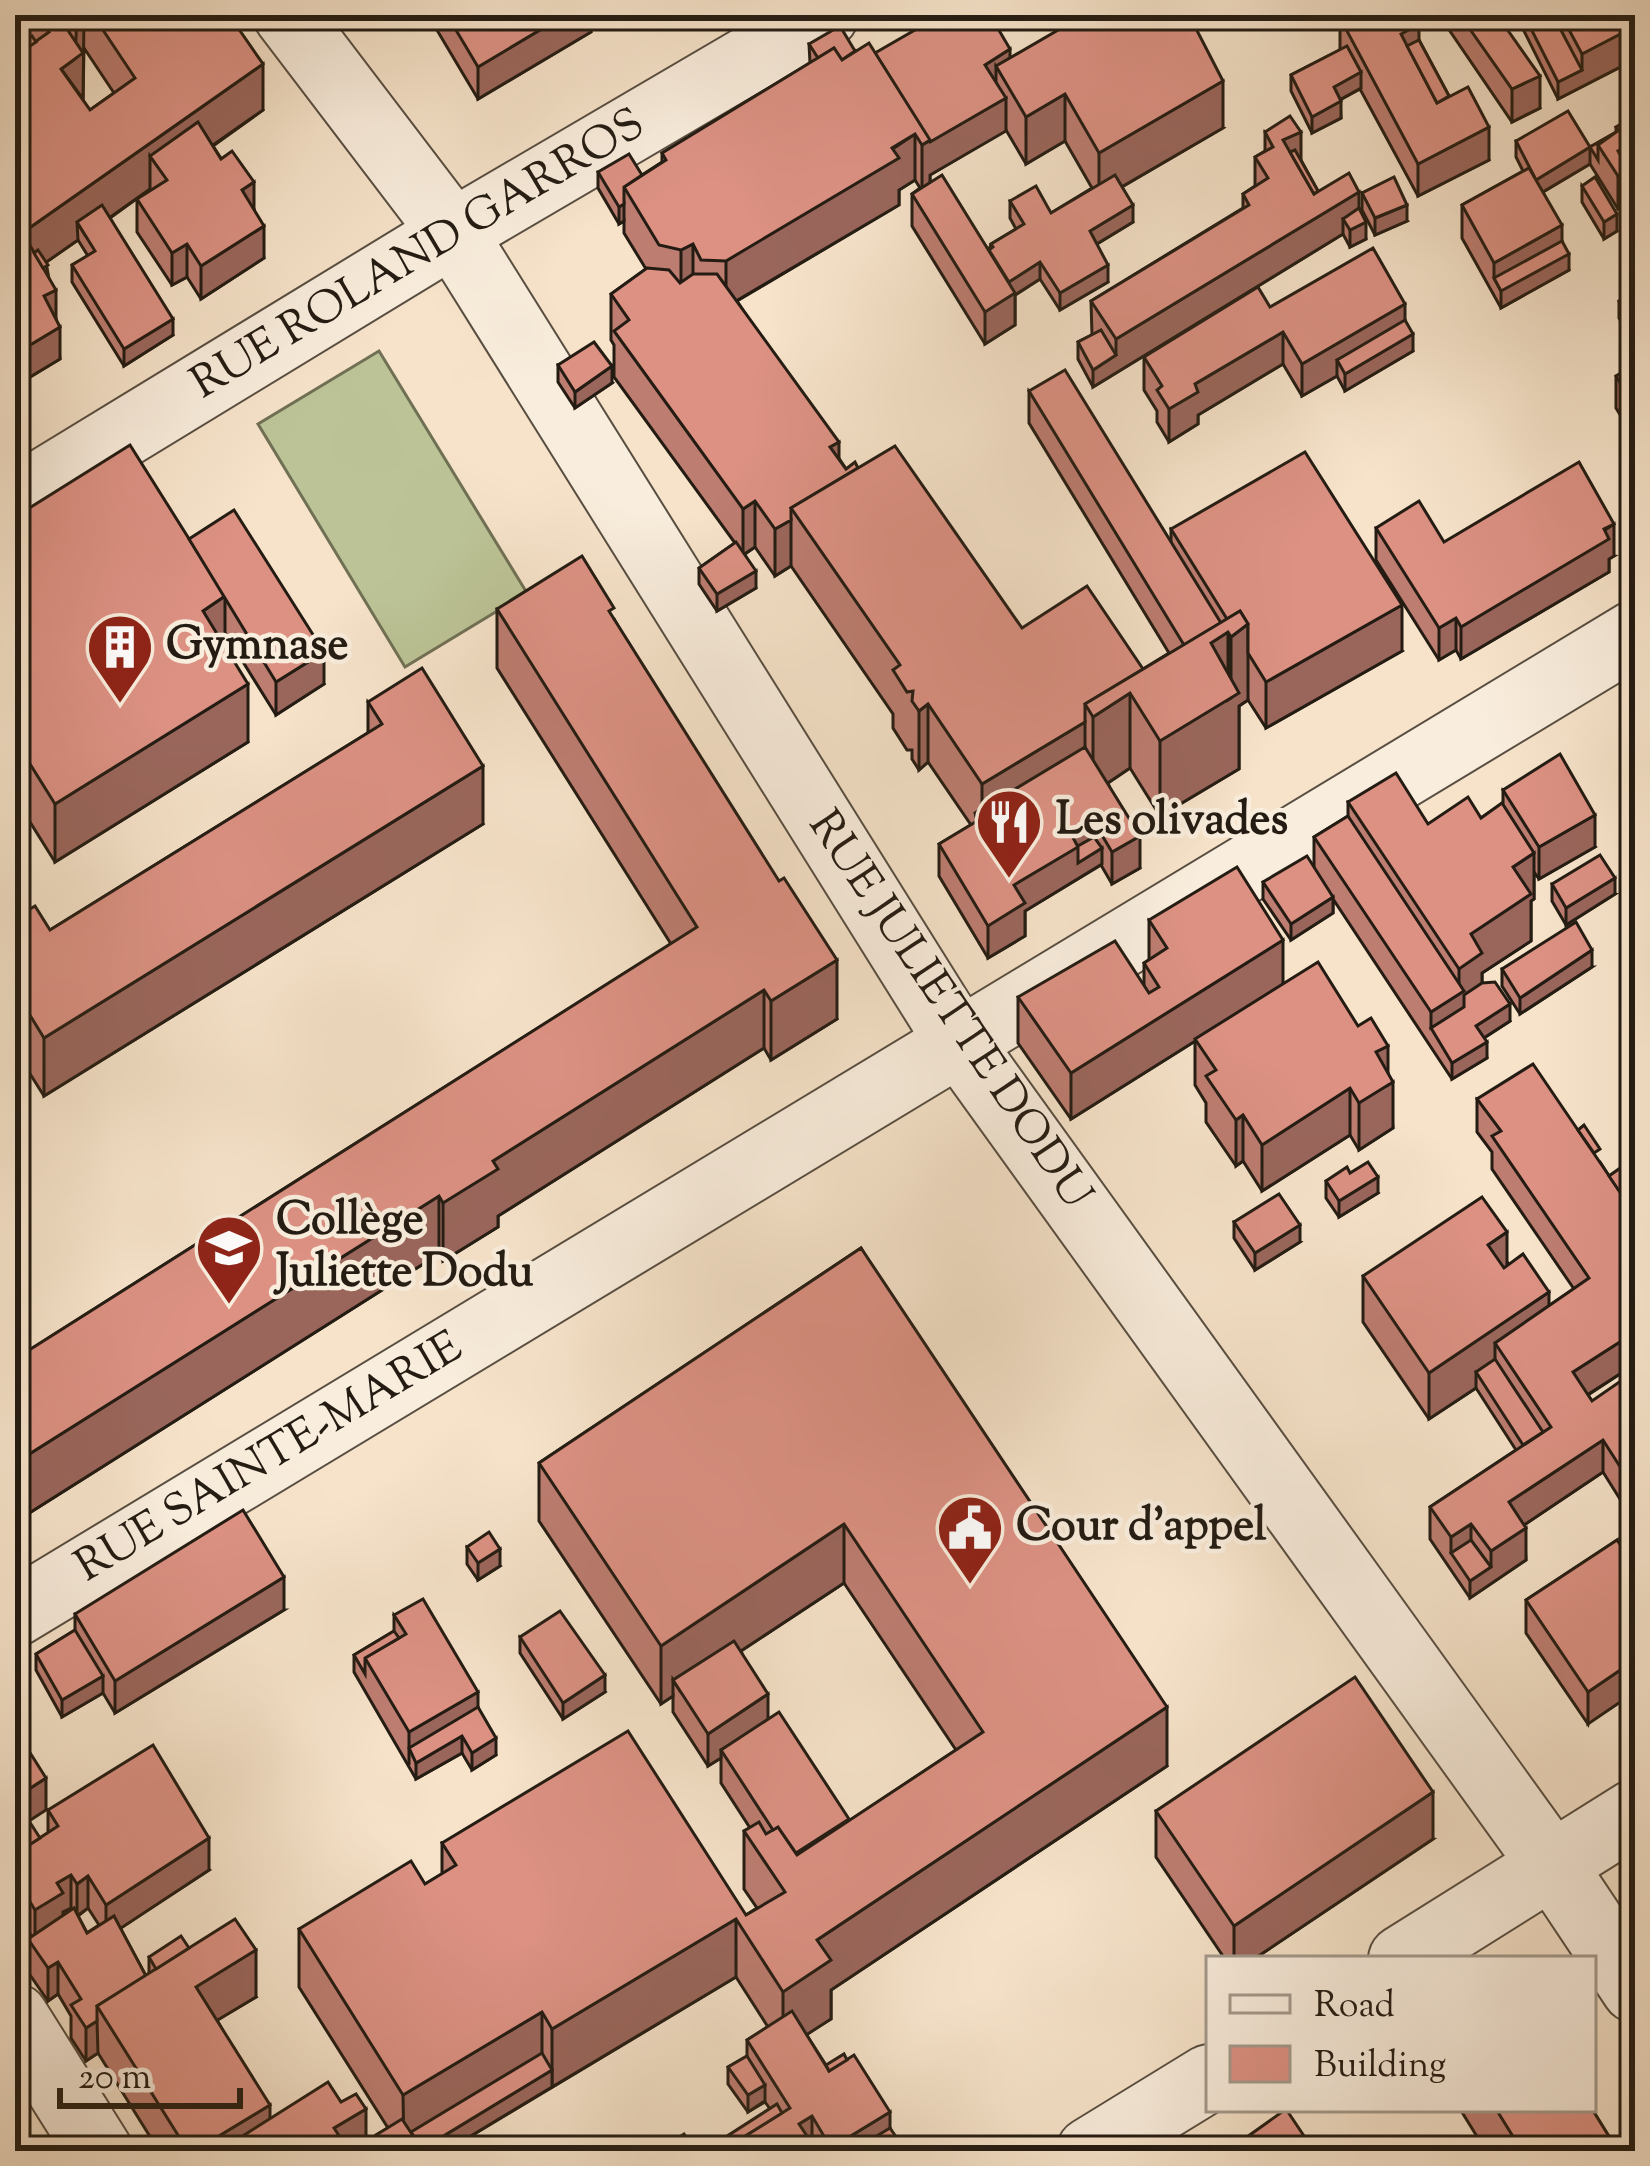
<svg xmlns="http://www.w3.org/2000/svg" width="1650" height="2166" font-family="'Sorts Mill Goudy',serif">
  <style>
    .garden { fill: #bcc497; stroke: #707055; stroke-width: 3 }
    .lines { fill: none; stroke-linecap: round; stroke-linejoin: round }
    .minor-casing { stroke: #584e41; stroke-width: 70 }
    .minor { stroke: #f9eddd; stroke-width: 66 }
    .wall { fill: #bd7d71; stroke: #241c13; stroke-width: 3; fill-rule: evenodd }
    .shaded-wall { fill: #9a665c; stroke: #241c13; stroke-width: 3 }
    .building { fill: #dc9183; stroke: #241c13; stroke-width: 3 }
    .labels { text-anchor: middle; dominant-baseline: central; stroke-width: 9; stroke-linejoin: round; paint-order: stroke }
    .street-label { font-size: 45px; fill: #241c13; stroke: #f9eddd }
    .poi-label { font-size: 45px; font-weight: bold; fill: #241c13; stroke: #f9eddd; text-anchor: start }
  </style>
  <rect width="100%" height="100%" fill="#f6e3ca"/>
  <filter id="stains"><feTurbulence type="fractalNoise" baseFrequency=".00167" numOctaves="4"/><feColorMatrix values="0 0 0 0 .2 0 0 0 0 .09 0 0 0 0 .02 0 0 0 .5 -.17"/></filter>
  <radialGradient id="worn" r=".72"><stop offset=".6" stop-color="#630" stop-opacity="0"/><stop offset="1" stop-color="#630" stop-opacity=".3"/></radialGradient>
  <path class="garden" d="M379 351 527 593 405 667 258 424Z"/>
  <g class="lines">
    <g class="minor-casing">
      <g id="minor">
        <path d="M287 15 453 233 959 1042 1553 1866 1635 1989"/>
        <path d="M15 500 453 233 825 15"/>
        <path d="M15 1613 1635 634"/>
        <path d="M1402 1959 1635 1813"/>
        <path d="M15 2017 99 2151"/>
        <path d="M1090 2151 1209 2078"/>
      </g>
    </g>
    <use href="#minor" class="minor"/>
  </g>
  <g class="wall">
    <path d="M15 15H229L263 110 213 146 254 209 264 258 201 299 187 277 172 285 137 232V199L151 190 150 189 110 218 173 335 124 366 72 282V265L88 256 78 240 46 262 56 319 60 359 15 386 24 41 16 30 15 31ZM84 48 114 93 90 110 83 100Z"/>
    <path d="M428 15H591V32L478 99Z"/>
    <path d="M1226 15H1254V18L1241 24 1228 21Z"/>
    <path d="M1439 15H1497L1540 108 1512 122Z"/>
    <path d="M1516 15H1635L1628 47V63L1558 99Z"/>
    <path d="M1340 18 1419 40 1449 96 1489 160 1418 196 1360 89 1340 100 1341 118 1312 133 1291 91V75L1340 50Z"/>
    <path d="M809 44 875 53 1010 58 1223 128 1122 187 1133 222 1097 244 1108 282 1060 310 1040 279 1015 295V325L985 344 912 226V194L920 188 915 180 899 190V205L737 301 846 469 858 468 1022 628 1143 669 1169 653 1029 423V391L1171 542V529L1402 651 1266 728 1248 700 1239 706V769L1160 816 1130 768 1108 783 1140 868 1112 884 1101 865 1025 911V936L988 958 939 876V844L971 825 928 762 919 770 912 759V750H907L893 728V714L791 566 775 576 755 547 745 554 756 588 717 611 699 584V568L735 543 614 377V345L611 340V294L646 269 624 233V221L619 224 598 188V172L642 175 662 162V153L810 63ZM1006 130 1026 164 1065 141 1092 188 1051 213 1010 201V218L1016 229 991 244 989 250 930 183V175Z"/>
    <path d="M1635 116V175L1629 178V203L1618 209 1590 164 1543 192 1562 241 1569 270 1501 308 1462 238V205L1523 171 1516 157V141L1590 147 1616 132V127Z"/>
    <path d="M1265 132 1301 160 1318 191 1359 208 1366 239 1350 247 1343 234 1093 387 1078 359V342L1092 335 1091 301 1243 208V194L1255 186V157L1265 151Z"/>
    <path d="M1582 186 1617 231 1604 239 1582 202Z"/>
    <path d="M1362 193 1407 221 1375 235 1362 210Z"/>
    <path d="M1635 293V345L1619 318V301Z"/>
    <path d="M1270 307 1405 320 1413 351 1345 391 1337 376 1302 396 1283 364 1198 415V424L1169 442 1157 422V411L1144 390V357Z"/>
    <path d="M558 365 612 383 575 408 558 382Z"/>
    <path d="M1635 365V439L1616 408V376Z"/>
    <path d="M15 517 189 539 324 684 276 715 225 633V645L248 742 55 862 15 798Z"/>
    <path d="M1376 528 1444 542 1614 556 1609 559V572L1461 659 1456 650 1439 660 1376 560Z"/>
    <path d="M497 609 614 619 837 1019 771 1060 764 1048 498 1216V1227L443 1261 439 1254 15 1522V1359L671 944 497 668Z"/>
    <path d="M368 702 483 824 44 1096 15 1050V918L50 930 368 733Z"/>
    <path d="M1503 790 1595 847 1539 879 1534 872V899L1531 901V941L1482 973V983L1510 1021 1484 1038 1487 1058 1452 1079 1333 899V913L1291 940 1263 899V882L1314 866V837L1348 816V802L1428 824 1481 818 1503 803Z"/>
    <path d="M1552 884 1615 894 1566 925 1552 901Z"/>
    <path d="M1149 920 1283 984 1388 1073 1393 1128 1359 1150 1350 1135 1262 1191 1243 1161 1236 1166 1206 1122V1103L1195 1085V1041L1071 1119 1018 1043V997L1144 986V963L1149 960Z"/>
    <path d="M1592 967 1520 1014 1502 986V969Z"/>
    <path d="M1477 1099 1600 1162 1609 1176 1635 1178V1383L1626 1370 1588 1395 1592 1401 1635 1386V1523L1603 1472 1524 1525 1526 1560 1470 1598 1430 1539V1507L1516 1450 1476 1388 1429 1419 1363 1322V1276L1507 1262 1549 1306 1574 1289 1492 1169V1152L1477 1132Z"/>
    <path d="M1350 1173 1378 1193 1339 1217 1326 1198V1181Z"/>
    <path d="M1234 1222 1300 1242 1255 1270 1234 1238Z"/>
    <path d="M861 1248 1167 1766 831 1990V2019L806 2034 826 2065 890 2128 901 2151H704L770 2109 765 2102 748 2112 728 2084V2067L747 2056V2040L768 2027 736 1977 446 2151H376V2135L388 2128 299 1987V1929L425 1884 442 1874V1843L746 1915 757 1908 744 1889V1831L750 1828 721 1783V1758L708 1766 673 1712V1696L661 1704 539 1521V1463ZM844 1583 956 1750 849 1821 768 1719 741 1651Z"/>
    <path d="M1617 1540 1588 1724 1526 1633V1600Z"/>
    <path d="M467 1547 500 1566 478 1580 467 1564Z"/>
    <path d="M284 1610 115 1713 103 1693 62 1717 36 1670V1654L75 1630V1614Z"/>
    <path d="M394 1615 478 1707 496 1755 472 1770 462 1753 416 1779 354 1672V1655L394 1631Z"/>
    <path d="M520 1637 605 1692 563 1719 520 1653Z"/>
    <path d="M48 1810 209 1870 120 1928 146 1976 149 1974V1957L189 1948 256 1997 217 2020 270 2118 366 2142 350 2151H159L98 2053 86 2061 71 2038V2016L58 1994 48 2001 28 1972V1939L32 1937 22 1921V1935L15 1940V1831L40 1838 48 1833ZM88 1908 99 1925 87 1933 78 1916Z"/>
    <path d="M1156 1811 1433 1839 1254 1959H1225L1156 1857Z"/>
    <path d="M1460 2109H1592L1618 2151H1486Z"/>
    <path d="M1247 2137 1314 2151H1247Z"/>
  </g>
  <g class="shaded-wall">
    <path d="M63 15H69V58L59 17Z"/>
    <path d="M77 15H84L83 99 61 69 75 59Z"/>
    <path d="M565 15H591V32L478 99V67Z"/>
    <path d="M1241 15H1254V18L1241 24Z"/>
    <path d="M1627 15H1635V44L1628 47V63L1558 99V82L1582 70V54L1622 18Z"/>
    <path d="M1419 24V56L1401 50V34Z"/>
    <path d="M1010 49V82L996 66V90L985 65Z"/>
    <path d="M263 64V110L166 178 150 156V189L85 235 77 222 78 240 15 284V238Z"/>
    <path d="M1361 72V88L1334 103V87Z"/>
    <path d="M1540 76V108L1512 122V89Z"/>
    <path d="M1223 81V128L1099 200V153Z"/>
    <path d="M1065 94V141L1026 164V117Z"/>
    <path d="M1006 98V131L930 175V187L922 192V145Z"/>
    <path d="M1341 101V118L1312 133V117Z"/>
    <path d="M1489 127V160L1418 196V164Z"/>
    <path d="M1301 132V164L1283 156V140Z"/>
    <path d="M915 134V180L899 190V205L726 307V261Z"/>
    <path d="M1635 143V175L1629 178V203L1618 209V163L1605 155Z"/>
    <path d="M1590 147V164L1536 196V180Z"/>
    <path d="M254 182V215L242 190Z"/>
    <path d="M1359 192V224L1343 219V234L1093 387V370L1116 355V339Z"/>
    <path d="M624 204V221L619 224V207Z"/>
    <path d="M1133 205V222L1090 248V231Z"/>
    <path d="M1407 205V221L1375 235V218Z"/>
    <path d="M1617 214V231L1604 239V222Z"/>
    <path d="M1366 222V239L1350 247V230Z"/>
    <path d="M1562 225V257L1569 254V270L1501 308V291L1494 278V263Z"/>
    <path d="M264 226V258L201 299V266Z"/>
    <path d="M187 244V277L172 285V253Z"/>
    <path d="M693 244V291L681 297V250Z"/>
    <path d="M1040 262V279L1015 295V325L985 344V312L1002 286Z"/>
    <path d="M1108 265V282L1060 310V293Z"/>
    <path d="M56 290V323L44 296Z"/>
    <path d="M1405 304V337L1337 360V376L1302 396V364Z"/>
    <path d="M173 319V335L124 366V349Z"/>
    <path d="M60 327V359L15 386V354Z"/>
    <path d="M1283 332V364L1198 415V424L1169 442V409L1195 384Z"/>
    <path d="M1413 334V351L1345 391V374Z"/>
    <path d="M612 366V383L575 408V392Z"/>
    <path d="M839 442V488L830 447Z"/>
    <path d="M755 501V547L743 555V509Z"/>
    <path d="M791 520V566L775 576V529Z"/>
    <path d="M1614 524V556L1609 559V572L1461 659V627Z"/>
    <path d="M756 571V588L717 611V594Z"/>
    <path d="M225 596V655L203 611Z"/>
    <path d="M1402 605V651L1266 728V682Z"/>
    <path d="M1456 618V650L1439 660V628Z"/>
    <path d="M1248 624V700L1239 706V769L1160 816V741L1211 643 1228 632V700L1231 698V637Z"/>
    <path d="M324 652V684L276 715V682Z"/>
    <path d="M248 684V742L55 862V804Z"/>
    <path d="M1130 693V768L1093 793V717Z"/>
    <path d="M928 704V762L919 770V711Z"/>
    <path d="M1085 722V780L982 842V784Z"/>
    <path d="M483 766V824L44 1096V1038Z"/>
    <path d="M1595 815V847L1539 879V847Z"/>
    <path d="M1094 822V853L1102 848V864L1025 911V936L988 958V926L1014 885 1071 834Z"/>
    <path d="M1140 836V868L1112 884V852Z"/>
    <path d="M1534 853V899L1531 901V941L1482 973V999L1431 1028V1012L1459 994V969L1471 934 1513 867Z"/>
    <path d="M1615 878V894L1566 925V908Z"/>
    <path d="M1333 897V913L1291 940V924Z"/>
    <path d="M1283 940V986L1071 1119V1073Z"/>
    <path d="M1592 950V967L1520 1014V998Z"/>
    <path d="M837 960V1019L771 1060V1001Z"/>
    <path d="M764 990V1048L498 1216V1227L443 1261V1203L493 1161Z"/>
    <path d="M1510 1004V1021L1476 1043V1026Z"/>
    <path d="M1487 1042V1058L1452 1079V1063Z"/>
    <path d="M1388 1046V1085L1393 1082V1128L1359 1150V1103L1376 1052Z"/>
    <path d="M1350 1088V1135L1262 1191V1145Z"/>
    <path d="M1243 1115V1161L1236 1166V1120Z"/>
    <path d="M1378 1177V1193L1339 1217V1201Z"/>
    <path d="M439 1196V1254L15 1522V1463Z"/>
    <path d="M1300 1225V1242L1255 1270V1253Z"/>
    <path d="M1507 1232V1279L1488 1245Z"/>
    <path d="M1635 1247V1280L1622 1257Z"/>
    <path d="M1549 1292V1338L1495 1343V1375L1476 1372V1388L1429 1419V1373Z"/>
    <path d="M1626 1338V1370L1573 1404V1372Z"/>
    <path d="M1603 1440V1472L1509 1535V1502Z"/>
    <path d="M844 1524V1583L680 1691 673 1680V1696L661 1704V1646Z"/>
    <path d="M1471 1524V1557L1451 1553V1537Z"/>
    <path d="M1526 1528V1560L1470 1598V1581L1491 1567V1551Z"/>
    <path d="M500 1549V1566L478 1580V1563Z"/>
    <path d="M284 1577V1610L115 1713V1681Z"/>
    <path d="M1635 1660V1692L1588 1724V1692Z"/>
    <path d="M605 1675V1692L563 1719V1703Z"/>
    <path d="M103 1676V1693L62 1717V1700Z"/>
    <path d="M478 1692V1724L409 1748V1765V1732Z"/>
    <path d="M768 1694V1727L721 1750V1758L708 1766V1734Z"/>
    <path d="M1167 1707V1766L831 1990V2019L783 2050V1992L817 1940Z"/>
    <path d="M462 1736V1753L416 1779V1763Z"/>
    <path d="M496 1738V1755L472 1770V1753Z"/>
    <path d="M46 1778V1810L15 1830V1798Z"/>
    <path d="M1433 1792V1839L1254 1959H1234V1926Z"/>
    <path d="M209 1838V1870L106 1938V1905Z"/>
    <path d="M15 1870 19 1884V1905L22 1903V1935L15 1940Z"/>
    <path d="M71 1875V1908L63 1912V1925L35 1942V1910L57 1883Z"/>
    <path d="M88 1876V1908L77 1916V1884Z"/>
    <path d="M736 1919V1977L552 2087V2029Z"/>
    <path d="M256 1950V1997L196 2033V1990L204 1969Z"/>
    <path d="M58 1962V1994L48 2001V1968Z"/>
    <path d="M542 2012V2070L404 2151 403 2095Z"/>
    <path d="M97 2021 98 2053 86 2061V2028Z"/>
    <path d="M552 2070V2087L446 2151H419Z"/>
    <path d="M765 2085V2101L748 2112V2095Z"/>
    <path d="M270 2105V2151H194Z"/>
    <path d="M366 2109V2142L350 2151H334V2128Z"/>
    <path d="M890 2112V2144L879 2151H831V2148Z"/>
    <path d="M812 2116V2148L799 2124Z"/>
  </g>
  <g class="building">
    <path d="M38 15H63L59 17 83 53 61 69 90 110 135 78 93 15H229L263 64 15 238V56L49 32Z"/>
    <path d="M447 15H565L478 67Z"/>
    <path d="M941 15H990L1010 49 985 65 1006 98 930 142 875 53Z"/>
    <path d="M1084 15H1189L1223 81 1099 153 1065 94 1026 117 996 66Z"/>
    <path d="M1346 15H1414L1419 24 1401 34 1437 103 1468 87 1489 127 1418 164 1340 18Z"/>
    <path d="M1460 15H1497L1540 76 1512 89Z"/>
    <path d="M1524 15H1553L1582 70 1558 82Z"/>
    <path d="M1561 15H1627L1622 18 1628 30 1582 54Z"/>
    <path d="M840 26 855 51 842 60 834 48 818 58 809 44Z"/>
    <path d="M32 36 36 42 15 56V47Z"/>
    <path d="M1419 40 1449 96 1437 103 1407 46Z"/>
    <path d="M869 43 930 140 922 145 915 134 892 148 899 158 726 261 701 260 693 244 681 250 659 245 624 187 666 160 662 153 834 48 842 60Z"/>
    <path d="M1347 46 1361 72 1334 87 1341 101 1312 117 1291 75Z"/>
    <path d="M1568 111 1590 147 1613 134 1598 145V160L1590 147 1536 180 1516 141Z"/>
    <path d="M1290 116 1301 132 1283 140 1314 194 1349 173 1359 192 1116 339 1091 301 1249 205 1243 194 1268 178 1255 157 1273 147 1265 132Z"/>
    <path d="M1635 116V143L1618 151 1629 171 1618 176 1598 145 1619 130 1616 127Z"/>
    <path d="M198 122 221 159 232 151 254 182 242 190 264 226 201 266 187 244 172 253 137 199 167 180 150 156Z"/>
    <path d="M1295 150 1318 191 1314 194 1290 152Z"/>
    <path d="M629 154 642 175 624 187V204L619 207 598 172Z"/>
    <path d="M1529 168 1562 225 1494 263 1462 205Z"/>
    <path d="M942 175 1015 293 985 312 912 194Z"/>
    <path d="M1115 175 1133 205 1090 231 1108 265 1060 293 1040 262 1009 282 989 250 993 247 991 244 1024 224 1010 201 1036 186 1051 213Z"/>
    <path d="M1394 177 1407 205 1375 218 1362 193Z"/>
    <path d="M1595 177 1617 214 1604 222 1582 186Z"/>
    <path d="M102 205 173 319 124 349 72 265 95 251 77 222Z"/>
    <path d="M1359 208 1366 222 1350 230 1343 219Z"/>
    <path d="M1562 241 1569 254 1501 291 1494 278Z"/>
    <path d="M28 242 56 290 44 296 60 327 15 354V251Z"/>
    <path d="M1373 248 1405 304 1302 364 1283 332 1195 384 1198 392 1169 409 1157 390 1162 386 1144 357 1258 287 1270 307Z"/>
    <path d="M38 250 48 265 43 268 34 253Z"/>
    <path d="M647 268 669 270 680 283 693 274H717L839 442 830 447 846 469 855 462 858 468 791 508V520L775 529 755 501 743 509 614 331 629 320 611 294Z"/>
    <path d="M1635 293V328L1619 301Z"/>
    <path d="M1405 320 1413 334 1345 374 1337 360Z"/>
    <path d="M1101 330 1116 355 1093 370 1078 342Z"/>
    <path d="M594 342 612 366 575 392 558 365Z"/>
    <path d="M1635 365V407L1616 376Z"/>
    <path d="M1065 370 1221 623 1184 645 1029 391Z"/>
    <path d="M130 445 225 596 203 611 248 684 55 804 15 740V517Z"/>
    <path d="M895 446 1022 628 1087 586 1143 669 1085 704V722L982 784 928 704 919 711 912 701 913 691 907 692 893 670 900 665 791 508Z"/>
    <path d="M1305 452 1402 605 1266 682 1248 653V624L1240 611 1227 619 1171 529Z"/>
    <path d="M1579 462 1614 524 1604 529 1609 539 1461 627 1456 618 1439 628 1376 528 1419 501 1444 542Z"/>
    <path d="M234 510 324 652 276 682 189 539Z"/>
    <path d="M736 542 756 571 717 594 699 568Z"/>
    <path d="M582 556 614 608 609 611 779 881 784 878 837 960 771 1001 764 990 493 1161 498 1169 443 1203 439 1196 15 1463V1359L697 927 497 609Z"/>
    <path d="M1240 611 1248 624 1231 637 1228 632 1211 643 1239 693 1160 741 1130 693 1093 717 1085 704Z"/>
    <path d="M422 668 483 766 44 1038 15 991V918L35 906 50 930 382 724 368 702Z"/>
    <path d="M1085 747 1140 836 1112 852 1094 822 1071 834 1078 847 1014 885 1025 903 988 926 939 844 977 821 975 813Z"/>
    <path d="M1560 754 1595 815 1539 847 1503 790Z"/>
    <path d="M1396 773 1428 824 1468 797 1481 818 1502 803 1534 853 1513 867 1531 894 1471 934 1482 953 1459 969 1348 802Z"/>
    <path d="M1348 816 1464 991 1431 1012 1314 837Z"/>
    <path d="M1094 837 1102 848 1078 863V846Z"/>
    <path d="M1600 855 1615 878 1566 908 1552 884Z"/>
    <path d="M1307 856 1333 897 1291 924 1263 882Z"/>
    <path d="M1237 867 1283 940 1071 1073 1018 997 1115 941 1149 993 1159 987 1144 963 1167 948 1149 920Z"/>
    <path d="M1576 922 1592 950 1520 998 1502 969Z"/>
    <path d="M1318 962 1358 1026 1371 1018 1388 1046 1376 1052 1393 1082 1359 1103 1350 1088 1262 1145 1243 1115 1236 1120 1206 1076 1216 1070 1195 1039Z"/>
    <path d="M1495 982 1510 1004 1476 1026 1487 1042 1452 1063 1431 1028 1464 1007V995L1482 983Z"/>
    <path d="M1533 1064 1635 1214V1247L1622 1257 1635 1276V1351L1626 1338 1573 1372 1592 1401 1628 1376 1635 1386V1490L1603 1440 1509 1502 1526 1528 1491 1551 1471 1524 1451 1537 1430 1507 1551 1427 1495 1343 1589 1278 1492 1136 1501 1131 1477 1099Z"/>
    <path d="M1584 1125 1600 1149 1594 1153 1578 1130Z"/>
    <path d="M1368 1162 1378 1177 1339 1201 1326 1181 1347 1167 1350 1173Z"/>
    <path d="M1626 1164 1635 1178V1204L1630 1207 1609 1176Z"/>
    <path d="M1279 1194 1300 1225 1255 1253 1234 1222Z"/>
    <path d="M1482 1197 1507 1232 1488 1245 1504 1268 1523 1254 1549 1292 1429 1373 1363 1276Z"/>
    <path d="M861 1248 1167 1707 817 1940 831 1960 783 1992 736 1919 552 2029 542 2012 403 2095 299 1929 411 1861 425 1884 456 1865 442 1843 628 1731 746 1915 785 1892 744 1831 759 1822 766 1834 778 1827 797 1855 983 1732 844 1524 661 1646 539 1463Z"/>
    <path d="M1495 1359 1543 1432 1523 1445 1476 1372Z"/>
    <path d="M243 1510 284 1577 115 1681 75 1614Z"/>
    <path d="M489 1532 500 1549 478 1563 467 1547Z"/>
    <path d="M1471 1540 1491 1567 1470 1581 1451 1553Z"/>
    <path d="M1617 1540 1635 1566V1660L1588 1692 1526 1600Z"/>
    <path d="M423 1599 478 1692 409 1732 365 1658 406 1634 394 1615Z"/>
    <path d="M560 1611 605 1675 563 1703 520 1637Z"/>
    <path d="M75 1630 103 1676 62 1700 36 1654Z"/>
    <path d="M394 1631 399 1638 365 1658V1674L354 1655Z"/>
    <path d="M734 1641 768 1694 708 1734 673 1680Z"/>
    <path d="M1355 1677 1433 1792 1234 1926 1156 1811Z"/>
    <path d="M478 1707 496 1738 472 1753 462 1736 416 1763 409 1748Z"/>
    <path d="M779 1712 849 1819 796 1853 778 1827 773 1830 721 1750Z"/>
    <path d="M15 1729 46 1778 15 1798Z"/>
    <path d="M153 1745 209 1838 106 1905 88 1876 77 1884 71 1875 57 1883 63 1893 35 1910 19 1884 15 1886V1854L58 1826 48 1810Z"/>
    <path d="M29 1821 40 1838 15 1854V1831Z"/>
    <path d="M15 1892 22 1903 15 1908Z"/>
    <path d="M74 1908 87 1933 114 1916 146 1976 97 2006V2021L86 2028 71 2005 81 1999 58 1962 48 1968 28 1939Z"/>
    <path d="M235 1919 256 1950 196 1987 270 2105 194 2151H188L97 2006Z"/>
    <path d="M181 1936 189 1948 156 1969 149 1957Z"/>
    <path d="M792 2011 829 2071 854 2055 890 2112 831 2148 812 2116 799 2124 817 2151H721L790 2108 747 2040Z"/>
    <path d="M542 2053 552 2070 422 2149 411 2132Z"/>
    <path d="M844 2054 847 2060 829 2071 826 2065Z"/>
    <path d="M747 2056 765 2085 748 2095 728 2067Z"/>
    <path d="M328 2082 341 2102 356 2094 366 2109 334 2128 349 2151H219Z"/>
    <path d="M777 2104 782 2113 721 2151H704Z"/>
    <path d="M1286 2109 1314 2151H1256L1247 2137Z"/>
    <path d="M1496 2109H1592L1618 2151H1522Z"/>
    <path d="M402 2119 423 2151H386L376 2135Z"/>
    <path d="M890 2128 901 2144 890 2151H852Z"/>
    <path d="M684 2134 695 2151H657Z"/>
  </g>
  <defs>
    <g id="building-pin" transform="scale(3.45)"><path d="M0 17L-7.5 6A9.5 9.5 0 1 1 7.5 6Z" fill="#8f2418" stroke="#f9eddd"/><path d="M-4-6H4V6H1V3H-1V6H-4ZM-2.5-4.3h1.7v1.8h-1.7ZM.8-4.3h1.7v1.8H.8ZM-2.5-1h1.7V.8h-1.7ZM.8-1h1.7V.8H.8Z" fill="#fff"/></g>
    <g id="restaurant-pin" transform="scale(3.45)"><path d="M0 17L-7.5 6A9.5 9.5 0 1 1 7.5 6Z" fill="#8f2418" stroke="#f9eddd"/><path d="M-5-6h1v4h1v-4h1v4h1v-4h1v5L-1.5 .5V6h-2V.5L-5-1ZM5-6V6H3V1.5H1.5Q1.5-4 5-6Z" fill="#fff"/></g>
    <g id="school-pin" transform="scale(3.45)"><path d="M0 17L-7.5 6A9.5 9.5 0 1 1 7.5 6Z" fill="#8f2418" stroke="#f9eddd"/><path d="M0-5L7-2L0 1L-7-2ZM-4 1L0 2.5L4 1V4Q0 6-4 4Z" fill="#fff"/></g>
    <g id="civic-pin" transform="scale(3.45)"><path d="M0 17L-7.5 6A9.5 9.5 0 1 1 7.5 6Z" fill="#8f2418" stroke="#f9eddd"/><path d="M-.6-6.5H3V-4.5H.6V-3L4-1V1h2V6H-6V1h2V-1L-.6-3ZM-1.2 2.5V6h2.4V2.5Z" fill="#fff"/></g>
  </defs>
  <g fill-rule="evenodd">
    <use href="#building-pin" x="120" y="647"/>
    <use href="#restaurant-pin" x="1009" y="822"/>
    <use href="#school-pin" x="229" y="1248"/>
    <use href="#civic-pin" x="970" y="1528"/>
  </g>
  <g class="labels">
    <g class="street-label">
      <text transform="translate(419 256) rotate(-31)">RUE ROLAND GARROS</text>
      <text transform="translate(948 1011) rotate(56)">RUE JULIETTE DODU</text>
      <text transform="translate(270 1459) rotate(-31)">RUE SAINTE-MARIE</text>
    </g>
    <g class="poi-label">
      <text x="166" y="647">Gymnase</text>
      <text x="1056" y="822">Les olivades</text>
      <text x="276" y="1222">Collège<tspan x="276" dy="52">Juliette Dodu</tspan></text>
      <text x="1016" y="1528">Cour d'appel</text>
    </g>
  </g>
  <rect width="1650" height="2166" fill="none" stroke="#f6e3ca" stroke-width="60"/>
  <rect x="18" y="18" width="1614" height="2130" fill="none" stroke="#241c13" stroke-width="6"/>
  <rect x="30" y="30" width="1590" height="2106" fill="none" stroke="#241c13" stroke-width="3"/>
  <rect x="1206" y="1956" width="390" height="156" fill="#f9eddd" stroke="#a4998c" stroke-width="3"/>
  <rect x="1230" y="1995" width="60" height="18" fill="#f9eddd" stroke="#a4998c" stroke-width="3"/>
  <text x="1314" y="2016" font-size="36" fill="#241c13">Road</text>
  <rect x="1230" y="2046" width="60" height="36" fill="#dc9183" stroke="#a4998c" stroke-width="3"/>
  <text x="1314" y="2076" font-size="36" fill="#241c13">Building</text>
  <path d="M60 2088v18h180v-18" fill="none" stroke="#241c13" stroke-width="6"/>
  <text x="78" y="2088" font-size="36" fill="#241c13" stroke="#f9eddd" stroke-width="9" paint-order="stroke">20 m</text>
  <rect width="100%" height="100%" filter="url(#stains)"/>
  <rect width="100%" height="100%" fill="url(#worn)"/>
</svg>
